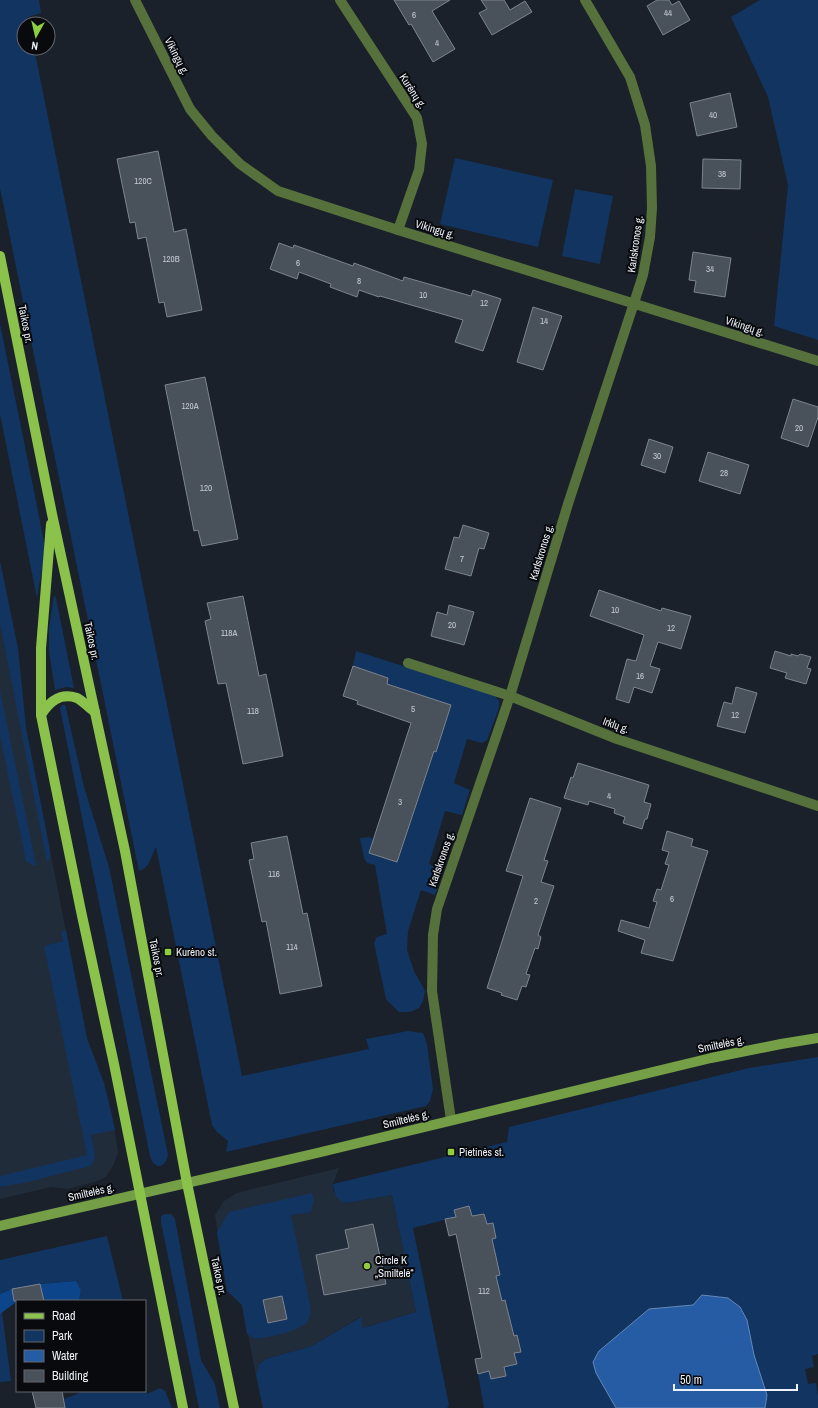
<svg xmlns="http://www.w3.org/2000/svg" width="818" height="1408" font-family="'Archivo Narrow',sans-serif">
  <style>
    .built { fill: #212c3a }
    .green { fill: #123461 }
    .forest { fill: #0c458a }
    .water { fill: #265ca3; stroke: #6289bc }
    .building { fill: #49515b; stroke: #7c8490 }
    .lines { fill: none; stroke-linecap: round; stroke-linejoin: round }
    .street { stroke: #56713b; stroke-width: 10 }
    .secondary { stroke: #749f46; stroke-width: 10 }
    .primary { stroke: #8bc24c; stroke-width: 10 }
    .poi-dot { fill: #8fcd42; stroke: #080a0e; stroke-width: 1.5 }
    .labels { text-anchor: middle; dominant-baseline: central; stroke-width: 4; stroke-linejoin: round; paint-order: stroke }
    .number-label { font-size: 9px; fill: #c4cad1 }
    .street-label { font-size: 11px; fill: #edf2f8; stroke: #080a0e }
    .poi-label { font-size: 11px; fill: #edf2f8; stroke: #080a0e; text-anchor: start }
  </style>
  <rect width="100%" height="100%" fill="#1a212a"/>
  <g class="built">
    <path d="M0 561 18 649 26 728 87 1038 104 1083 113 1119 118 1152 114 1164 106 1177 94 1182 68 1189 51 1187 0 1199Z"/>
    <path d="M339 1168 333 1184V1191L341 1201 345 1203 392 1195 416 1312 363 1328 360 1317 312 1346 266 1359 259 1364 256 1375 242 1305 227 1291 215 1215 224 1201 237 1193Z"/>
  </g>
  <g class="green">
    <path d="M0 0H39L41 13 28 17 29 24H24V48H34L242 1076 369 1049 366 1039 408 1031 423 1033 427 1044 433 1089 430 1101 426 1106 226 1152 228 1141 217 1132 212 1125 156 847C151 856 150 868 139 871L0 188Z"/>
    <path d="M760 0H818V340L774 326 788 185 768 97 731 17Z"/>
    <path d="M455 158 553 180 538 247 440 224Z"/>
    <path d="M575 189 613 196 600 264 562 256Z"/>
    <path d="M0 324 33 486 44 542V557L37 598 0 414Z"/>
    <path d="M0 561 18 649 26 728 50 851V857L47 863 0 623Z"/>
    <path d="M54 595 56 598 74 688 66 687 55 690 49 651V628Z"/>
    <path d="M356 651 494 695 499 701V708L487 740 482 743 467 739 454 783 470 790 462 815 445 811 429 864 443 870 435 895 421 890 408 931 407 950 414 971 425 991 423 1001 419 1008 410 1012H399L386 999 374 943 377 937 387 934 375 865 367 863 364 858 360 838 369 837 373 839 369 853 397 862 434 751H436L451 705 387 684 388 678 353 666Z"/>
    <path d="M0 690 36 865H32L26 861 0 736Z"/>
    <path d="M62 705H65L66 708 84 787 109 867 168 1155C165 1169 154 1170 150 1156L60 708Z"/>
    <path d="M66 930 87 1039 104 1083 115 1130 91 1135C92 1145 99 1159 90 1166L28 1182 0 1187V1176L87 1155 44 946 63 941 61 932Z"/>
    <path d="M818 1057V1354L812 1356 814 1367 805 1369 808 1384 816 1383 818 1396V1408H765L767 1395 754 1355 747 1320 740 1307 728 1298 693 1305 649 1310 613 1403 616 1408H484L478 1374 489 1371 491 1379 506 1376 504 1367 517 1364 514 1353 521 1351 517 1336H514L505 1301H502L490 1250 495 1249 492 1239 496 1238 493 1223 487 1224 484 1214 472 1216 469 1207 454 1210 456 1217 413 1228 449 1405 447 1408H263L256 1375 259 1364 266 1359 312 1346 361 1317 363 1328 416 1312 392 1195 345 1203C336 1200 334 1193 333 1184L507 1142 509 1127 749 1068Z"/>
    <path d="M312 1193 314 1200 311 1212 291 1215 311 1309C310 1315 309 1321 305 1324 293 1333 272 1336 258 1339L254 1338 247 1334 242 1305 227 1291 217 1232 229 1212Z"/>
    <path d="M165 1214H171L175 1219 201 1360 215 1384 220 1408H199L161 1222V1216Z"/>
    <path d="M107 1236 123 1301H79L81 1290 76 1281 40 1284 12 1289 0 1294V1260Z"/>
    <path d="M2 1312 11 1381 0 1382V1314Z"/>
    <path d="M145 1387 147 1394 160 1388 165 1391 172 1408H65L64 1399 79 1393 81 1391H145Z"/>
  </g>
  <g class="forest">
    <path d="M76 1281 81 1290 79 1301H44L40 1284Z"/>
    <path d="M12 1289 15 1303 0 1314V1294Z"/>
  </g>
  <path class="water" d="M702 1295 728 1298 740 1307 747 1320 754 1355 767 1395 765 1408H616L596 1373 593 1362 599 1351 649 1309 693 1305Z"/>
  <g class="building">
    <path d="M394 0H450L432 11 455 49 433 62 411 24 409 25Z"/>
    <path d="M481 0H504L510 10 525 1 532 12 492 35 479 13 487 9Z"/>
    <path d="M657 0H669L672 5 679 1 690 20 663 35 647 6Z"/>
    <path d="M730 93 737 127 697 136 690 103Z"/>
    <path d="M158 151 174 232 186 229 202 310 167 317 164 302 159 303 146 237 138 239 135 222 130 223 117 159Z"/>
    <path d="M703 159 741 160 740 189 702 188Z"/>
    <path d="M279 243 293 248 294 245 353 266 354 263 403 281 404 277 471 296 473 290 501 299 483 351 455 342 463 320 380 296 379 297 359 290 357 297 330 287 331 284 299 272 297 279 270 269Z"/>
    <path d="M693 252 731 258 725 297 694 292 696 281 689 280Z"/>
    <path d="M533 307 562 316 543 370 517 362Z"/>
    <path d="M205 377 238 539 202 546 198 530 194 531 165 385Z"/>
    <path d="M793 399 818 407V417L808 447 781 438Z"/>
    <path d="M649 439 673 447 665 473 641 465Z"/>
    <path d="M708 452 749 465 740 494 699 481Z"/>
    <path d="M463 525 489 533 484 549 479 548 471 576 445 569 454 537 459 538Z"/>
    <path d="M599 590 661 611 662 608 691 616 681 649 658 642 650 666 660 669 652 693 634 687 629 703 616 699 627 659 636 661 644 635 590 616Z"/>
    <path d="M243 596 259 676 266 674 283 756 243 764 226 683 218 684 205 621 211 619 207 603Z"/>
    <path d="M449 605 474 612 464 645 431 636 437 612 447 615Z"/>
    <path d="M775 651 791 656V654L798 656 800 654 811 657 807 668 811 669 806 684 785 678 787 673 770 668Z"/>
    <path d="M353 666 388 678 387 684 451 705 436 752 434 751 397 862 369 853 411 723 357 704 358 701 343 696Z"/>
    <path d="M736 687 757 693 745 733 717 726 724 702 732 704Z"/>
    <path d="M578 763 649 785 644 802 651 804 647 819H645L642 829 623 823 625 817 614 813 615 809 589 801 588 805 564 798 571 777 573 778Z"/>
    <path d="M530 798 561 808 544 860 548 861 541 882 554 886 538 935 541 937 538 949 535 948 526 974 530 975 526 987 522 986 517 1000 501 995 502 993 487 988 523 876 506 871Z"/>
    <path d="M667 831 693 839 691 846 708 851 673 961 641 953 645 940 618 931 621 920 649 928 657 902 653 901 657 889 661 890 669 865 665 864 669 852 662 850Z"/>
    <path d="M287 836 303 914 307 913 322 986 280 994 266 921 262 922 249 860 254 859 251 843Z"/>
    <path d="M469 1206 472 1216 484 1214 487 1224 493 1223 496 1238 492 1239 500 1275 496 1276 502 1301 505 1300 514 1336 517 1335 521 1352 514 1353 517 1364 504 1367 506 1376 491 1379 489 1371 478 1374 475 1359 482 1358 464 1272 456 1234 449 1236 445 1219 456 1217 454 1210Z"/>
    <path d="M373 1224 386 1284 324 1295 316 1255 349 1248 345 1230Z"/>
    <path d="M40 1284 44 1301H14L12 1289Z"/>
    <path d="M282 1296 287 1319 268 1323 263 1300Z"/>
    <path d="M32 1391H62L65 1408H36Z"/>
  </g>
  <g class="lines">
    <g class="street">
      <path d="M135 0 190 109 212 136 240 164 278 191 398 230 818 361"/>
      <path d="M340 0 417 118 422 144 419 170 398 230"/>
      <path d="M408 663 510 696 617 739 818 806"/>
      <path d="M451 1120 432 991 433 935 437 909 510 696 568 504 634 303 643 275 650 237 652 208 651 166 645 125 630 77 585 0"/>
    </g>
    <path class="secondary" d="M0 1226 317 1153 711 1058 781 1044 818 1038"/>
    <g class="primary">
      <path d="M0 256 52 514 125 851 187 1183 234 1408"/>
      <path d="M51 524 41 648V715L81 911 114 1064 183 1408"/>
      <path d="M41 715C49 702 60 692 77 698 83 701 89 708 95 712"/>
    </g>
  </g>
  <g class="poi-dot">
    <rect x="164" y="948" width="8" height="8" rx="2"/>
    <rect x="447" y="1148" width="8" height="8" rx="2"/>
    <circle cx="367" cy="1266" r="4"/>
  </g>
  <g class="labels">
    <g class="number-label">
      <text x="668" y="13">44</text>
      <text x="414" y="15">6</text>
      <text x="437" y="43">4</text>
      <text x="713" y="115">40</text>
      <text x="722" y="174">38</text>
      <text x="143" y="181">120C</text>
      <text x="171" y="259">120B</text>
      <text x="298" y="263">6</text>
      <text x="710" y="269">34</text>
      <text x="359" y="281">8</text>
      <text x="423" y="295">10</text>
      <text x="484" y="303">12</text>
      <text x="544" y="321">14</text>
      <text x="190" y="406">120A</text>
      <text x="799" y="428">20</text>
      <text x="657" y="456">30</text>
      <text x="724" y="473">28</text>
      <text x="206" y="488">120</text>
      <text x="462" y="559">7</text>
      <text x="615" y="610">10</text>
      <text x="452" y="625">20</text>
      <text x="671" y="628">12</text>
      <text x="229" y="633">118A</text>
      <text x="640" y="676">16</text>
      <text x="413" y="709">5</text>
      <text x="253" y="711">118</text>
      <text x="735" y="715">12</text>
      <text x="609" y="796">4</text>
      <text x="400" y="802">3</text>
      <text x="274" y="874">116</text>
      <text x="672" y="899">6</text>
      <text x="536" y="901">2</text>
      <text x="292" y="947">114</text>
      <text x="484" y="1291">112</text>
    </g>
    <g class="street-label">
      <text transform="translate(177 56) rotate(63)">Vikingų g.</text>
      <text transform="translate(413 91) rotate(57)">Kurėnų g.</text>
      <text transform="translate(435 229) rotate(17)">Vikingų g.</text>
      <text transform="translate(635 244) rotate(-82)">Karlskronos g.</text>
      <text transform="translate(26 324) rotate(79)">Taikos pr.</text>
      <text transform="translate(745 326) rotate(18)">Vikingų g.</text>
      <text transform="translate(541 552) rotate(-73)">Karlskronos g.</text>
      <text transform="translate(92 641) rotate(78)">Taikos pr.</text>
      <text transform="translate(616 725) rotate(20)">Irklų g.</text>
      <text transform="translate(441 859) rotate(-71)">Karlskronos g.</text>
      <text transform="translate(157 958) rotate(79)">Taikos pr.</text>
      <text transform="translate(721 1044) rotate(-12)">Smiltelės g.</text>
      <text transform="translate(406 1119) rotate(-14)">Smiltelės g.</text>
      <text transform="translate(91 1192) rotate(-13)">Smiltelės g.</text>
      <text transform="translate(219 1276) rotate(78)">Taikos pr.</text>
    </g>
    <g class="poi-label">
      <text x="176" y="952">Kurėno st.</text>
      <text x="459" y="1152">Pietinės st.</text>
      <text x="375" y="1260">Circle K<tspan x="375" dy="13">„Smiltelė“</tspan></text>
    </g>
  </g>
  <rect x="16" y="1300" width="130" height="92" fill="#080a0e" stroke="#64676c"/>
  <rect x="24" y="1313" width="20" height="6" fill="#8bc24c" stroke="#64676c"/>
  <text x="52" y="1320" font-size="12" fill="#edf2f8">Road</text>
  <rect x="24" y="1330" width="20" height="12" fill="#123461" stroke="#64676c"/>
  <text x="52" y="1340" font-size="12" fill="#edf2f8">Park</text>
  <rect x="24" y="1350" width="20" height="12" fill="#265ca3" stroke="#64676c"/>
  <text x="52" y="1360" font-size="12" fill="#edf2f8">Water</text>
  <rect x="24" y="1370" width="20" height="12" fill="#49515b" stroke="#64676c"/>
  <text x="52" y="1380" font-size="12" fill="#edf2f8">Building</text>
  <g transform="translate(36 36) rotate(188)"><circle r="19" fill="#080a0e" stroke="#64676c"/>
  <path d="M0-3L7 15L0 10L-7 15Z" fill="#8fcd42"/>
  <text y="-6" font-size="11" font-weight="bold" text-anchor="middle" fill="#edf2f8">N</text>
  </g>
  <path d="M674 1384v6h123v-6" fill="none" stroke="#edf2f8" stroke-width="2"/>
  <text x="680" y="1384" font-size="12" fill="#edf2f8" stroke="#080a0e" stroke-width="3" paint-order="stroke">50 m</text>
</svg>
